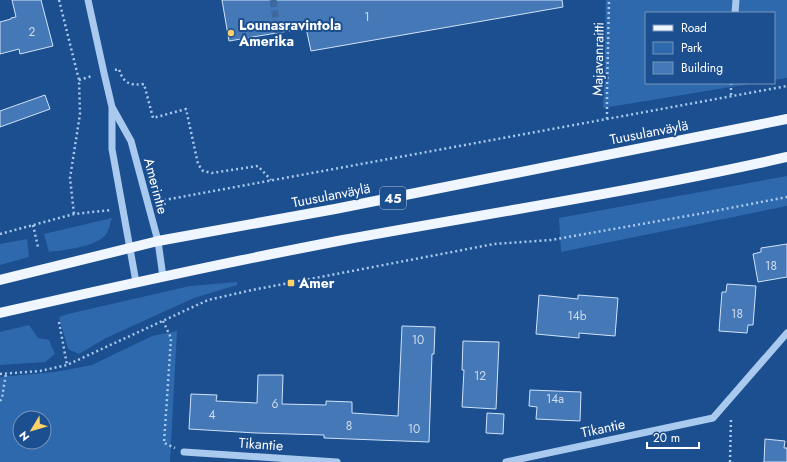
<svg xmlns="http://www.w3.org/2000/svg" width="787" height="462" font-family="Jost,sans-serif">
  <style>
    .green { fill: #2e69ad; fill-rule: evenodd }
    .building { fill: #4478b7; stroke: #cfe3fa }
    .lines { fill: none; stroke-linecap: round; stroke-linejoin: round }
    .minor-tunnel { stroke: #3d69a0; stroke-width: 7; stroke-dasharray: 7 3.5; stroke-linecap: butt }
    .path { stroke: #a9c9ee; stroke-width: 2.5; stroke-dasharray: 2 3; stroke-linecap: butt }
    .minor { stroke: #a9c9ee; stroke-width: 7 }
    .major { stroke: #f0f6ff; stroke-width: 10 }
    .poi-dot { fill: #ffd166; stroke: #1b4f8f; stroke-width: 1.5 }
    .labels { text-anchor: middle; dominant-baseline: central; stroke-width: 4; stroke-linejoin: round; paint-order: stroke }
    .number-label { font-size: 12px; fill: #d0dded }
    .shield { fill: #1b4f8f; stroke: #bbcadd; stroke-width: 1 }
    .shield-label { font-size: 13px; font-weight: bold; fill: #fff }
    .poi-label { font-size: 14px; font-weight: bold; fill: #fff; stroke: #1b4f8f; text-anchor: start }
    .street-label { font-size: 14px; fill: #fff; stroke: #1b4f8f }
  </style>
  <rect width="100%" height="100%" fill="#1b4f8f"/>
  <g class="green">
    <path d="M606 0H787V78L774 80V13H646V83H755L603 108Z"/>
    <path d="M787 176V206L561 252 559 218Z"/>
    <path d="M112 218C110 223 109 229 107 233 99 247 63 250 49 252L44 234Z"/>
    <path d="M27 239 29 257 0 265V244Z"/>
    <path d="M237 282V285L194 298 106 338 79 354 68 349 59 317 68 314 190 286Z"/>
    <path d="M29 325 38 338 49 340 55 354 45 362 0 365V332Z"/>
    <path d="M177 331 170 462H0V377L55 372 92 365 152 336ZM20 418H44V442H20Z"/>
  </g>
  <g class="building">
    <path d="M12 0H41L53 46 20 54 19 49 0 54V22L11 19V18L16 17Z"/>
    <path d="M222 0H562L563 7 311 51 306 28 229 41Z"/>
    <path d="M45 95 50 109 0 127V111Z"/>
    <path d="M787 244V277L758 282 753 254 761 252V248Z"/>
    <path d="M727 284 756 286 753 325H748L747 333 719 331 722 292H726Z"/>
    <path d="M539 295 578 299V295L618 298 615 336 579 333V338L536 334Z"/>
    <path d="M402 326 435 327 434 354H432L429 442 324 438V435L256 433 189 429 191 394 217 395 216 401 257 403 258 375H283L282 404 326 405V401L352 402V413L398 416Z"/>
    <path d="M463 341 499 342 496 409 462 407 464 370H462Z"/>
    <path d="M530 390 581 392 580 421 536 419 537 407 529 406Z"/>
    <path d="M487 413 504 414 503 434 486 433Z"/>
    <path d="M765 439 785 441 784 448H787V462H764Z"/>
  </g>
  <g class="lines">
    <path class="minor-tunnel" d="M273 0 278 33"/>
    <g class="path">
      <path d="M59 0 79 80 80 114 70 178 74 214"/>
      <path d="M115 70 119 69C123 83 130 86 144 84L153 118 186 109 198 164 203 171 212 173 258 166 271 180"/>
      <path d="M79 80 92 76"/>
      <path d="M731 95V83"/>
      <path d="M607 119V92L609 0"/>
      <path d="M159 201 787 86"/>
      <path d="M33 225 38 247"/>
      <path d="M0 234 74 214 111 210"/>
      <path d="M163 321 171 338 164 443 175 448"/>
      <path d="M59 322 67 365"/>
      <path d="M0 374 40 371 67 365 208 300 252 290 494 244 551 240 704 213 787 197"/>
      <path d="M0 401 2 398 6 373"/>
      <path d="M730 462 731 417"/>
    </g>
    <g class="minor">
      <path d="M88 0 104 73 112 107 131 141 158 241 163 277"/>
      <path d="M735 13 736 0"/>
      <path d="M112 109V149L136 282"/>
      <path d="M184 452 337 462"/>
      <path d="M506 462 713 418 787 333"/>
    </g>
    <g class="major">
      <path d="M0 280 158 241 335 209 787 119"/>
      <path d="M0 313C114 287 228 262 343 240 491 213 640 190 787 157"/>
    </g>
  </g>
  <g class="poi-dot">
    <circle cx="231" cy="33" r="4"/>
    <rect x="287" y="279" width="8" height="8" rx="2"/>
  </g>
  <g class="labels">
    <g class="number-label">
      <text x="367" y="17">1</text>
      <text x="32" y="32">2</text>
      <text x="771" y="266">18</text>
      <text x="737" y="314">18</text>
      <text x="577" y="316">14b</text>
      <text x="418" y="340">10</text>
      <text x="480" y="376">12</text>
      <text x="555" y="399">14a</text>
      <text x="275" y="404">6</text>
      <text x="212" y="415">4</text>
      <text x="349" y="426">8</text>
      <text x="414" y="429">10</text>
    </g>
    <rect class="shield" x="380" y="187" width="26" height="22" rx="3"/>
    <g class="shield-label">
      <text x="393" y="198">45</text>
    </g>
    <g class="poi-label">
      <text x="239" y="25">Lounasravintola<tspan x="239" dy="16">Amerika</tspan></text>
      <text x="299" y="283">Amer</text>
    </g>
    <g class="street-label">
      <text transform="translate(598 59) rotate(-89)">Majavanraitti</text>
      <text transform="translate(649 132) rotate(-11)">Tuusulanväylä</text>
      <text transform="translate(156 186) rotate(75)">Amerintie</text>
      <text transform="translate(331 195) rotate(-11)">Tuusulanväylä</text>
      <text transform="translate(603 428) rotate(-12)">Tikantie</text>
      <text transform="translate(261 444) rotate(4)">Tikantie</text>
    </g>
  </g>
  <rect x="645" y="12" width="130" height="72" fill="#1b4f8f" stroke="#7695bc"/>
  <rect x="653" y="25" width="20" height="6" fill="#f0f6ff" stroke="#7695bc"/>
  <text x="681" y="32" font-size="12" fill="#ffffff">Road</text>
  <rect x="653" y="42" width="20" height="12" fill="#2e69ad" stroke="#7695bc"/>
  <text x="681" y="52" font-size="12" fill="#ffffff">Park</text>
  <rect x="653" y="62" width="20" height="12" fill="#4478b7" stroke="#7695bc"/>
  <text x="681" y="72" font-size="12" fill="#ffffff">Building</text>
  <g transform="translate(32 430) rotate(232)"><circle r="19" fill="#1b4f8f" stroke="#7695bc"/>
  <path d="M0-3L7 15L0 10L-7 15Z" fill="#ffd166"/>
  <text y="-6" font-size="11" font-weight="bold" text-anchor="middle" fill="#ffffff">N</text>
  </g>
  <path d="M647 442v6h52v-6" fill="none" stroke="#ffffff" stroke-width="2"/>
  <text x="653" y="442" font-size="12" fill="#ffffff" stroke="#1b4f8f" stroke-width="3" paint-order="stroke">20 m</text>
</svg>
